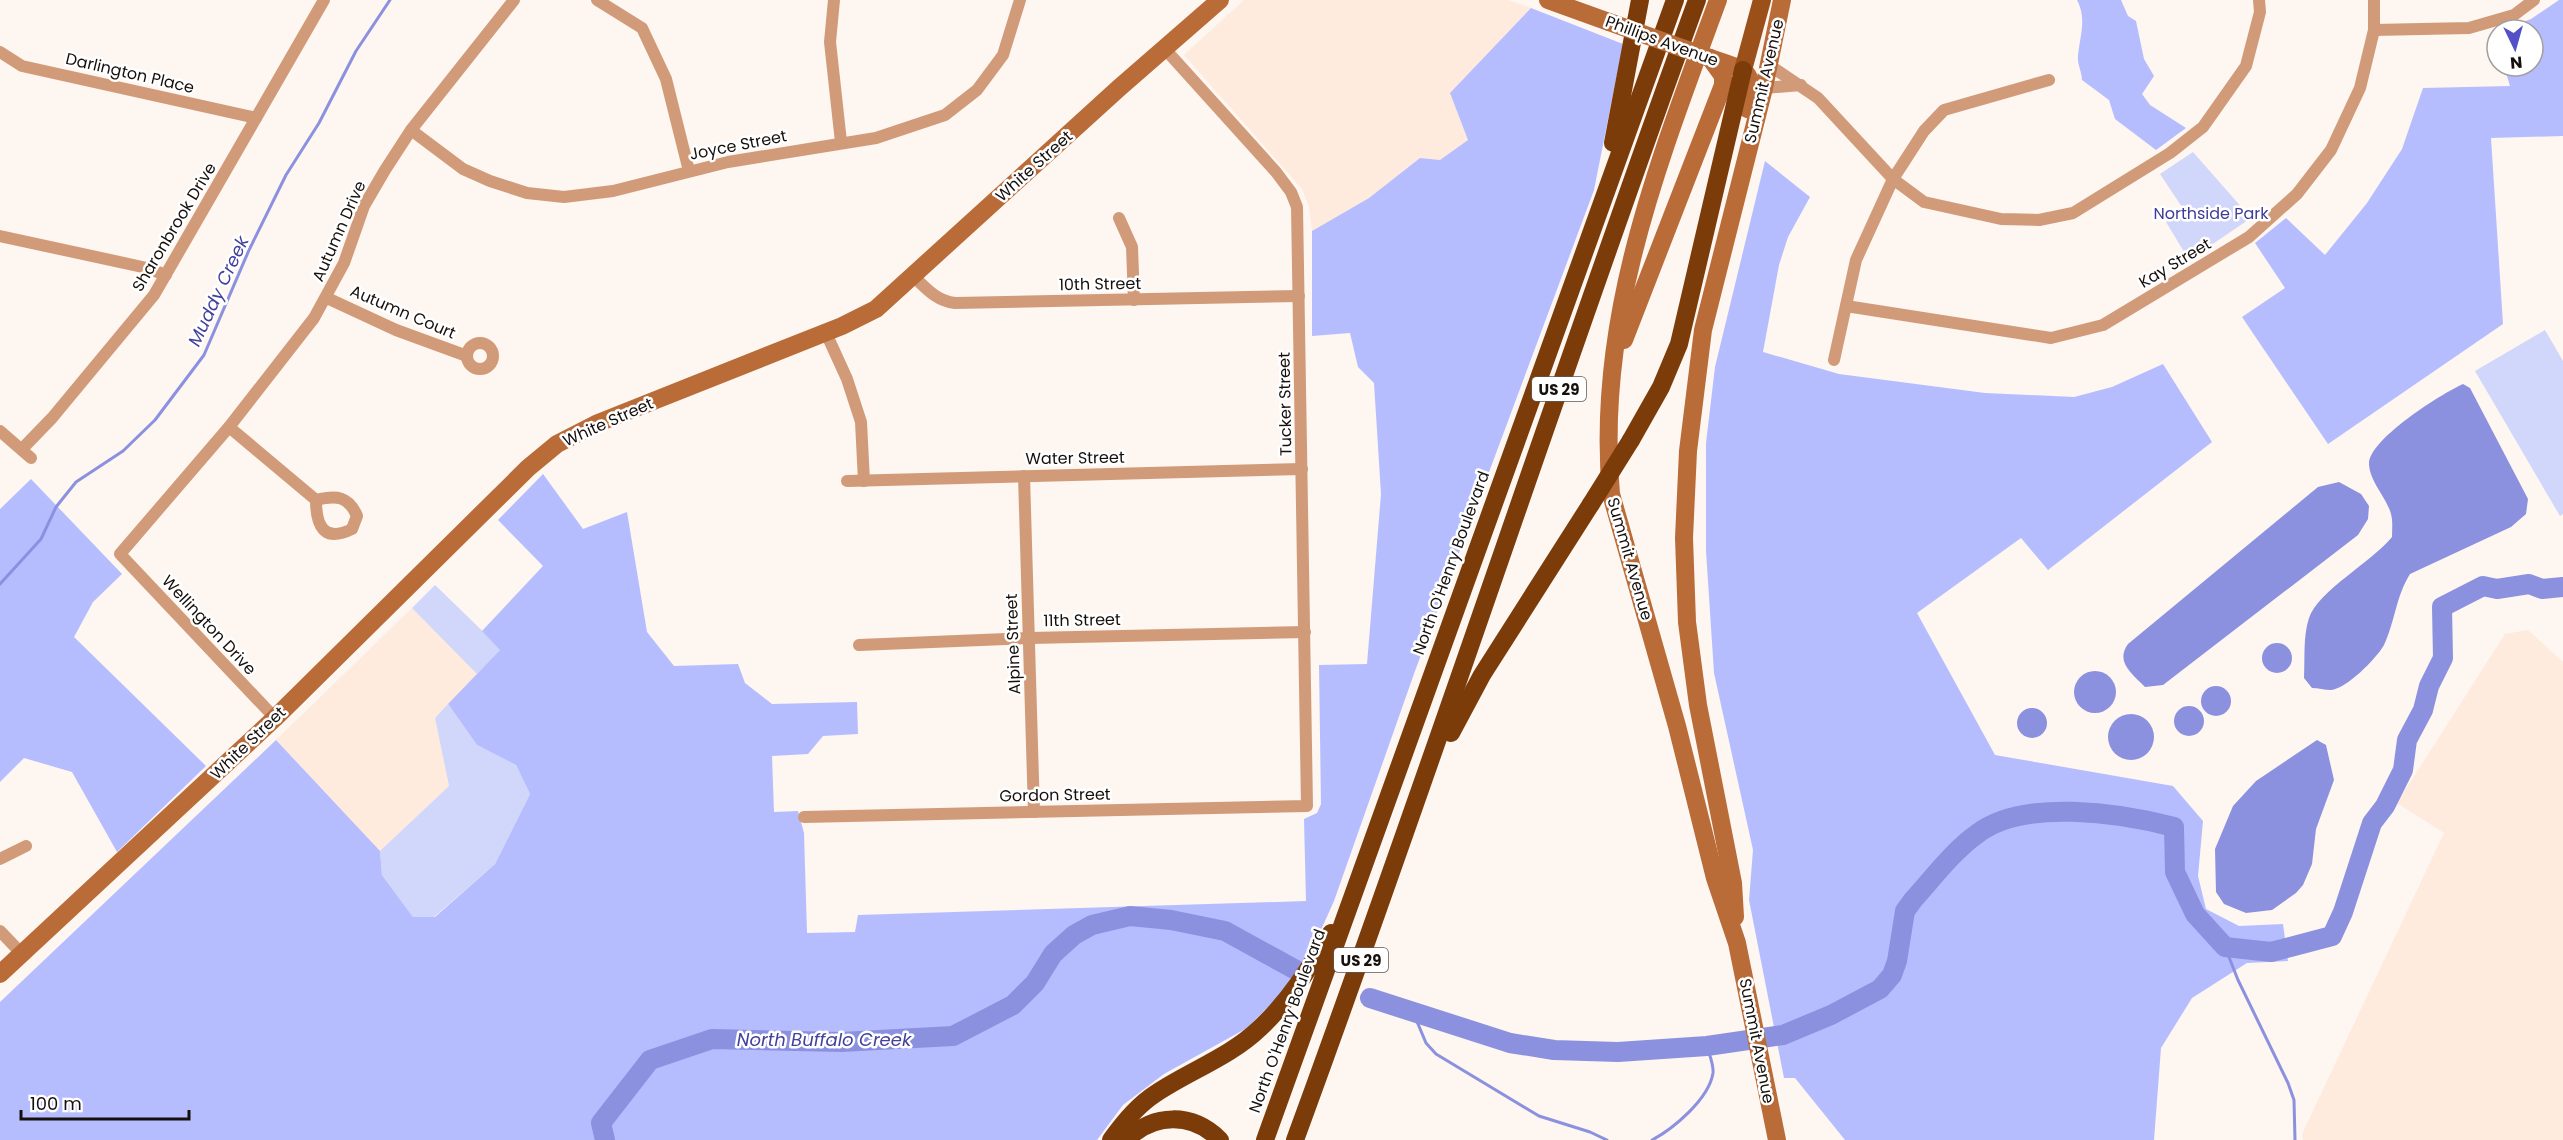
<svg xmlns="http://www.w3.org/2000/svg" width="2563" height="1140" font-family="Poppins,sans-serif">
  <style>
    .built { fill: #ffeade }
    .green { fill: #d1d6fb }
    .forest { fill: #b6bdfe }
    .water { fill: #8b91df }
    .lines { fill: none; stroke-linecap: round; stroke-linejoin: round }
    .stream { stroke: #8b91df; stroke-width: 3 }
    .river { stroke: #8b91df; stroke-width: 20 }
    .street { stroke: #d19b7a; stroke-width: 12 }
    .secondary { stroke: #b96b38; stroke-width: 18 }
    .primary { stroke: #9b5019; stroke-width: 18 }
    .highway { stroke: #7c3c0a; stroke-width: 18 }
    .secondary-bridge { stroke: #b96b38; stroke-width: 18 }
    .highway-bridge { stroke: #7c3c0a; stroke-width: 18 }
    .labels { text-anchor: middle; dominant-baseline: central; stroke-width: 5; stroke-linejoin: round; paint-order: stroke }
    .shield { fill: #fff; stroke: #5c5856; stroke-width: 1.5 }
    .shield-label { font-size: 15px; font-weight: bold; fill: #16100d }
    .street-label { font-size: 16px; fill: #16100d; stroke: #fff }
    .park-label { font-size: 16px; fill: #3f3c97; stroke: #fff }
    .water-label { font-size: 18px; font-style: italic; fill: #42419c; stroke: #fff }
  </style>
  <rect width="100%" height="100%" fill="#fdf6f1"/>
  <g class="built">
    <path d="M1244 0H1508L1531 8 1450 93 1468 140 1440 160 1420 158 1369 198 1312 231 1309 207 1302 189 1184 55Z"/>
    <path d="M412 608 477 674 435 718 449 786 380 851 276 740Z"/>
    <path d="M2528 630 2563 662V1140H2303L2302 1134 2444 833 2397 803 2505 634Z"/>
  </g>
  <g class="green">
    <path d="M2193 152 2251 218 2189 260 2166 222 2184 210 2160 174Z"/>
    <path d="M2545 330 2563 361V514L2560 516 2475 371Z"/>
    <path d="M435 585 501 649 477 674 412 608Z"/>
    <path d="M448 704 477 745 516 765 530 794 495 864 434 917H413L382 875 380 851 449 786 435 718Z"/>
  </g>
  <g class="forest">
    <path d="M2077 0H2121L2128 16 2136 21 2144 59 2154 76 2142 94 2150 105 2186 128 2156 150 2115 119 2109 100 2082 80C2082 72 2077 64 2078 56 2080 36 2087 19 2077 0Z"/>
    <path d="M2559 0H2563V136L2491 138 2503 324 2328 444 2242 317 2285 288 2255 243 2286 218 2325 255 2367 203 2402 149 2423 88 2510 86 2504 66H2533V30H2501L2531 19Z"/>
    <path d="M1531 8 1623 44 1594 190 1415 671 1334 901 1311 952 1281 994 1247 1028 1164 1074 1123 1105 1097 1140H0V1002L276 740 380 851 382 875 413 917H435L495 864 530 794 516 765 477 745 448 704 500 650 482 631 543 566 498 520 543 474 583 529 627 512 647 632 674 666 738 664 745 683 772 704 857 702 858 734 823 736 808 754 772 756 774 812 798 811 804 833 807 933 855 932 858 915 1306 901 1304 819 1317 813 1321 804 1319 665 1367 664 1381 494 1374 383 1358 367 1350 333 1312 336V231L1369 198 1420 158 1440 160 1468 140 1450 93Z"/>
    <path d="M1765 161 1810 197 1788 237 1779 265 1763 352 1839 374 1985 393 2074 397 2112 387 2163 364 2212 442 2048 570 2021 538 1917 613 1995 755 2173 786 2203 821 2198 876 2206 909 2239 926 2283 924 2288 961 2247 963 2192 998 2161 1048 2154 1140H1845L1795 1078H1784L1749 900 1753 850 1714 673 1706 551V443L1715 367Z"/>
    <path d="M31 479 122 574 93 602 74 637 206 766 117 852 72 772 24 758 0 782V509Z"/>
  </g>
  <g class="water">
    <path d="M2463 384 2470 388 2528 499 2526 514 2511 527 2410 574C2396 596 2395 622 2384 645 2376 659 2346 689 2331 690 2325 690 2318 688 2312 688L2304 678C2305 658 2303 636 2309 618 2318 591 2373 561 2392 537 2392 530 2393 521 2391 514 2387 498 2369 481 2369 463 2371 438 2441 394 2463 384Z"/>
    <path d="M2339 482 2361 494 2369 506 2368 519 2358 535 2163 685 2145 687C2132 674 2115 662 2128 644L2318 487Z"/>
    <circle cx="2277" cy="658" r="15"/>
    <circle cx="2095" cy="692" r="21"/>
    <circle cx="2216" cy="701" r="15"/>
    <circle cx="2189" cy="721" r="15"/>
    <circle cx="2032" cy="723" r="15"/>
    <circle cx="2131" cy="737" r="23"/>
    <path d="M2317 740 2326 745 2334 780 2316 829 2312 864 2303 885 2296 893 2272 910 2246 913 2224 904 2216 892 2215 849 2233 806 2256 781Z"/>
  </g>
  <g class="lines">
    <g class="stream">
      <path d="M0 584 41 539 56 507 76 482 123 451 155 420 204 355 249 250 286 175 319 123 356 51 390 0"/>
      <path d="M2225 947 2238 980 2288 1083 2294 1100 2295 1140"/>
      <path d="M1413 1012 1426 1043 1436 1054 1539 1116 1590 1132 1607 1140"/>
      <path d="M1652 1140C1673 1129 1709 1099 1713 1073 1714 1065 1709 1054 1707 1046"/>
    </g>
    <g class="river">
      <path d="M1370 998 1510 1043 1554 1050 1618 1052 1707 1046 1783 1035 1831 1015 1880 989 1892 975 1897 961 1905 911 1913 900C1933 878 1953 851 1977 834 2023 798 2121 813 2174 827L2175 872 2195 914 2225 947 2271 952 2332 936 2343 912 2372 823 2385 806 2403 770 2407 740 2423 710 2429 686 2443 658 2442 607 2483 586 2497 589 2529 584 2542 589 2563 587"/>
      <path d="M605 1140 601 1123 650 1060 712 1039 841 1042 953 1036 1013 1005 1035 983 1053 954 1074 935 1092 925 1130 916 1171 920 1225 931 1296 970"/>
    </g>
    <g class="street">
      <path d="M597 0 642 28 666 79 689 171"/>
      <path d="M834 0 830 42 841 142"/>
      <path d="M2374 30 2469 28 2514 15 2534 0"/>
      <path d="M0 52 22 66 256 118"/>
      <path d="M1769 65 1818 98 1893 179 1924 202 2001 219 2039 220 2073 213 2170 153 2203 127 2246 66 2260 12 2259 0"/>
      <path d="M1764 88 1801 85"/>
      <path d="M411 130 463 169 490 181 527 193 564 197 613 191 728 162 876 138 945 115 977 90 1003 55 1020 0"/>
      <path d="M1119 218 1132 247 1134 300"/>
      <path d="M0 236 147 268 166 275"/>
      <path d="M912 275C926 288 936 301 955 303L1299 296"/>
      <path d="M327 298 396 330 467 356"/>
      <path d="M1846 306 2051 338 2103 325 2249 237 2297 194 2331 150 2360 88 2374 30V0"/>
      <path d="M826 333 847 379 861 422 864 481"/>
      <circle cx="480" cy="356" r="13"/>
      <path d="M1834 360 1856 260 1893 179 1924 131 1944 110 2049 80"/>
      <path d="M229 427 316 500C336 495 349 496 357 516L352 529C324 543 316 526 316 500"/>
      <path d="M0 431 31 458"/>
      <path d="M22 449 52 418 154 295 324 0"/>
      <path d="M1024 476 1034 812"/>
      <path d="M847 481 1302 469"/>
      <path d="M859 645 1030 638 1305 632"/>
      <path d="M275 718 120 554 229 427 314 318 344 263 364 206 385 170 411 130 514 0"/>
      <path d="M804 817 1307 806 1297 207 1291 192 1276 172 1165 49"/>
      <path d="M0 859 26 846"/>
      <path d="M0 931 22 954"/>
    </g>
    <g class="secondary">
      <path d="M1548 0 1609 22"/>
      <path d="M1718 0C1659 161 1595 319 1611 494L1677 726 1715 878 1737 943 1777 1140"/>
      <path d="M1710 58C1747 71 1756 68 1747 109"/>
      <path d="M1624 340 1723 85V76L1710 58"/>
      <path d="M1735 917 1733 883 1698 705 1687 622 1684 538 1688 451 1703 330 1764 88 1782 0"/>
      <path d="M0 974 275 718 528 468 557 444 598 423 842 326 876 309 1119 88 1220 0"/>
    </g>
    <path class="primary" d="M1743 70 1762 0"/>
    <g class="highway">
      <path d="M1613 143 1640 0"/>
      <path d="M1631 440 1661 387 1679 344 1743 70"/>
      <path d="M1451 733 1482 675 1591 504"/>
      <path d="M1111 1140C1123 1123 1138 1105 1155 1094 1189 1071 1230 1057 1260 1028 1289 1001 1310 967 1331 933"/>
      <path d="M1126 1140C1154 1113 1192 1112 1220 1140"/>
      <path d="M1265 1140 1675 0"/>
      <path d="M1295 1140C1434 762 1559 379 1697 0"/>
    </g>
    <path class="secondary-bridge" d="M1609 22 1710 58"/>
    <path class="highway-bridge" d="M1591 504 1631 440"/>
  </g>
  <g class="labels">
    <g class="shield">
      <rect x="1532" y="377" width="54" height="24" rx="4.5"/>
      <rect x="1334" y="948" width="54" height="24" rx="4.5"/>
    </g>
    <g class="shield-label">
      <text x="1559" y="389">US 29</text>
      <text x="1361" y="960">US 29</text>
    </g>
    <g class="street-label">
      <text transform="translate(1662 41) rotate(20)">Phillips Avenue</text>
      <text transform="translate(130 73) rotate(13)">Darlington Place</text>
      <text transform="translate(1764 81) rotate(-77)">Summit Avenue</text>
      <text transform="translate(738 145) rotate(-11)">Joyce Street</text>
      <text transform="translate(1034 166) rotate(-42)">White Street</text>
      <text transform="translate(174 227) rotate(-59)">Sharonbrook Drive</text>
      <text transform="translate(339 231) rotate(-66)">Autumn Drive</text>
      <text transform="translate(2175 263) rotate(-31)">Kay Street</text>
      <text transform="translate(1100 284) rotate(-1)">10th Street</text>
      <text transform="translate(403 312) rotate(23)">Autumn Court</text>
      <text transform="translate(1285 404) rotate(-91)">Tucker Street</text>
      <text transform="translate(608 422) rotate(-24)">White Street</text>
      <text transform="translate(1075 458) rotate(-1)">Water Street</text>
      <text transform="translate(1630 559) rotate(74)">Summit Avenue</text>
      <text transform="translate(1451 563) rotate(-70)">North O'Henry Boulevard</text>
      <text transform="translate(1082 620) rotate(-1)">11th Street</text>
      <text transform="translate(209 625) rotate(47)">Wellington Drive</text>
      <text transform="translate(1013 644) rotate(-92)">Alpine Street</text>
      <text transform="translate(248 743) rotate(-44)">White Street</text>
      <text transform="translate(1055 795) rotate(-1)">Gordon Street</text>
      <text transform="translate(1287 1021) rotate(-70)">North O'Henry Boulevard</text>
      <text transform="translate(1757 1041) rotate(79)">Summit Avenue</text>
    </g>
    <g class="park-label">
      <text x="2211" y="213">Northside Park</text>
    </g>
    <g class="water-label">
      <text transform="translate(218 291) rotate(-65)">Muddy Creek</text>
      <text x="824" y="1039">North Buffalo Creek</text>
    </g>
  </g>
  <g transform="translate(2515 48) rotate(175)"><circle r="28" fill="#ffffff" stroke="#a29f9e" stroke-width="1.5"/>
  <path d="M0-4.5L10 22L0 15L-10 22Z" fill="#5451c8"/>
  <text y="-9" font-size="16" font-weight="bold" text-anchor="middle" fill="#16100d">N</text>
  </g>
  <path d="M21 1110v9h168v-9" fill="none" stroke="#16100d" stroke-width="3"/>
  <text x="30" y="1110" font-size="18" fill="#16100d" stroke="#ffffff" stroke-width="4.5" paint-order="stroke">100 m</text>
</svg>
